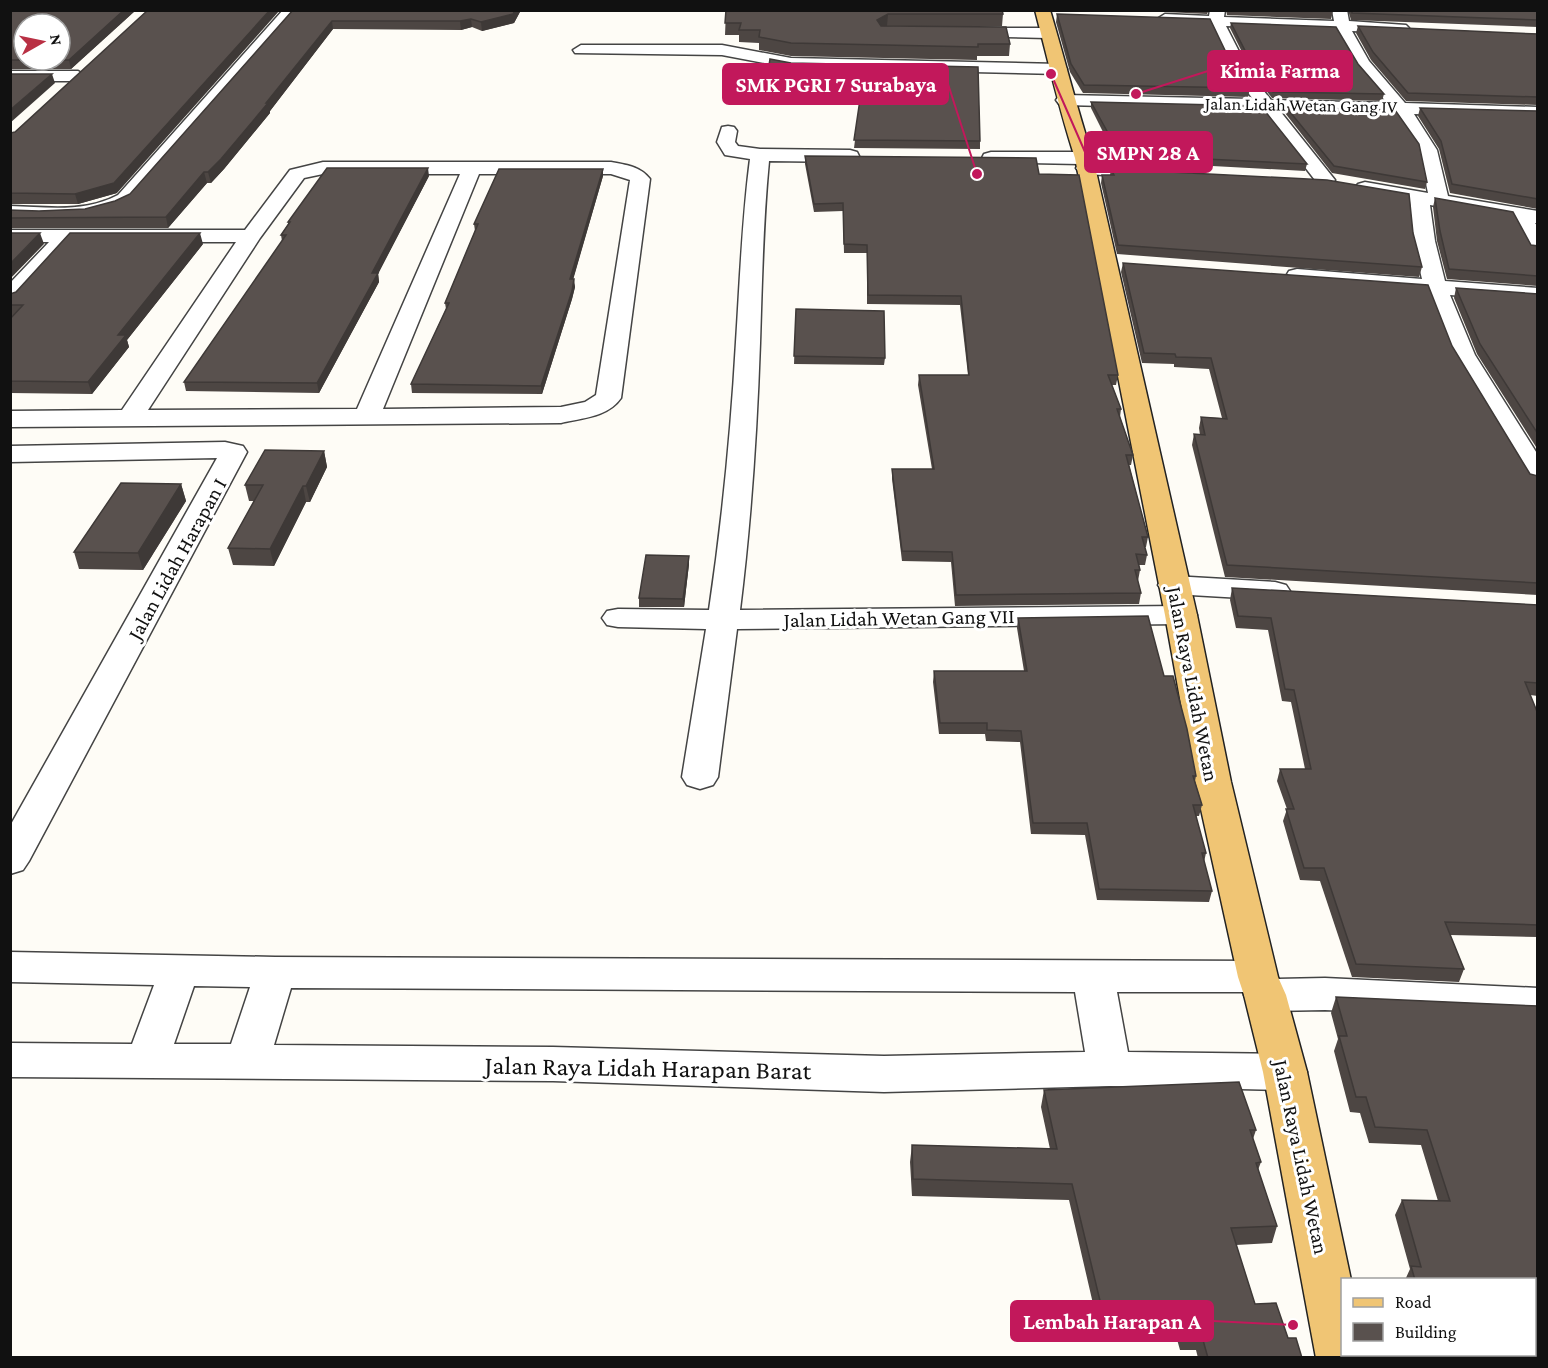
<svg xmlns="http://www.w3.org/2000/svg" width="1548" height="1368" font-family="'Crimson Pro',serif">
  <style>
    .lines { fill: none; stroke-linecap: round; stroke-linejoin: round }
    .minor-casing { stroke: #444; stroke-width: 3 }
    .major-casing { stroke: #222; stroke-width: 3 }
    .minor { fill: #fff; fill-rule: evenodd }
    .major { fill: #f0c574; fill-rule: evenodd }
    .wall { fill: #4d4643 }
    .shaded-wall { fill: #3e3937 }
    .building { fill: #59514e; stroke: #3e3937; stroke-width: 1.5 }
    .labels { text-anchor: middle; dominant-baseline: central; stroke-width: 6; stroke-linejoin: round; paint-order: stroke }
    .far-street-label { font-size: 18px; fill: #111; stroke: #fff }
    .street-label { font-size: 21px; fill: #111; stroke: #fff }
    .near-street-label { font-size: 26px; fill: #111; stroke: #fff }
    .leader { fill: none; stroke: #c2185b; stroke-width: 2 }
    .callout-dot { fill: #c2185b; stroke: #fff; stroke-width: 2 }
    .callout { fill: #c2185b; stroke: #c2185b; stroke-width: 2 }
    .callout-label { font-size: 22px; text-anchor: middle; font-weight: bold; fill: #fff }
  </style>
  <rect width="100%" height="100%" fill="#fefcf6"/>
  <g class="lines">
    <g class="minor-casing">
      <g id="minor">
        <path d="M283 10H299L132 203C94 224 53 219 10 218V206C47 207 84 213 118 195Z"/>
        <path d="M1210 10H1225L1224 17 1334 21 1332 10H1347L1349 21 1406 25 1409 28 1401 33 1352 31 1369 61 1405 103 1538 107V117L1414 114 1437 150 1448 196 1538 211V223H1535L1538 227V254L1530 253 1512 219 1430 205 1435 241 1445 281 1538 288V302L1450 295 1475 355 1538 455V486L1528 484 1524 478 1451 355 1427 293 1297 283 1289 281 1286 276 1289 271 1297 269 1422 279 1413 241 1410 201 1365 194 1358 192 1355 188 1358 184 1365 182 1428 193 1419 150 1395 114 1280 111 1335 180 1332 184H1318L1261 110 1065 105 1059 104 1056 100 1059 96 1065 95 1253 99 1235 76 1210 25 1165 24 1157 19 1165 14 1209 16ZM1226 26 1336 30 1358 68 1387 103 1271 100 1251 75Z"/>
        <path d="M962 28H1047L1055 33 1047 38 956 36 954 33Z"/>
        <path d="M581 45H722L791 58 1059 64 1067 69 1059 74 791 68 722 55 575 53 573 50Z"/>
        <path d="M10 71H78L86 76 78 81H10Z"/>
        <path d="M728 126 734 127 737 131 735 142 738 146 760 149 850 150 857 152 859 156 857 160 850 162 769 161C763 222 762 282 760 343 757 432 751 522 740 610L1181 606 1192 608 1197 615 1192 622 1181 624 737 629 718 777 713 785 700 789 687 785 682 777 706 629 618 627 607 625 602 618 607 611 618 609 709 610C722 522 731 431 736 342 740 280 742 220 750 159L725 155 717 142 722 127Z"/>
        <path d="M991 152H1084L1091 154 1093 158 1089 162 1155 166 1162 168 1165 172 1162 176 1155 178 1086 174 1079 172 1076 168 1080 164 984 162 982 158 984 154Z"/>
        <path d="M323 162H611C626 165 640 166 650 179L621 398C608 417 582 418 561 423L10 427V411L122 410 236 242H72L18 302 10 304V283L49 242H10V230H245L290 170ZM323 174H460L357 409 148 410 260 238 304 178ZM479 174H611L630 180 596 395 585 402 561 407 383 409Z"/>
        <path d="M225 442 243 446 247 452 29 861 23 870 10 874V826L217 458 10 462V446Z"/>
        <path d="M1173 576 1275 582 1286 585 1290 591 1286 597 1275 600 1173 594 1162 591 1158 585 1162 579Z"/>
        <path d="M10 952 275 957 1258 961 1272 966 1277 979 1325 978 1538 988V1020L1325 1010 1265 1011 1250 1006 1244 995 1246 992H1117L1128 1052 1285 1054 1300 1060 1307 1072 1300 1084 1285 1090 1110 1086 884 1092 553 1081 10 1077V1043L132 1044 154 985 10 982ZM194 986 250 987 231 1044H174ZM291 988 1075 992 1085 1052 884 1056 553 1047 274 1045Z"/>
      </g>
    </g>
    <g class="major-casing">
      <path id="major" d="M1035 10H1050C1065 60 1077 109 1093 158L1197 615 1231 782 1278 977 1286 995 1307 1072 1351 1280H1342V1354H1367V1358H1316L1263 1072 1244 995 1238 977 1195 782 1165 615 1075 158C1059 109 1048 60 1035 10Z"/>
    </g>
    <use href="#minor" class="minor"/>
    <use href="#major" class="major"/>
  </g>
  <g class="wall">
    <path d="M10 10H136L71 69H10Z"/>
    <path d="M293 10H521L514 23 482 31 472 27 461 30 333 29 270 111V113L224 169 211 183H207L168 228H10V210L39 211 85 209 115 201 130 194Z"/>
    <path d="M726 10 1003 14 1002 26H887L1010 44 1009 56H977V60L791 56 759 50V43L739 42V35H725Z"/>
    <path d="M1123 10H1209L1207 14Z"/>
    <path d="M1226 10H1333V11L1331 19 1227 15Z"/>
    <path d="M1348 10H1538V27L1351 20Z"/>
    <path d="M1057 14 1234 69 1250 88 1248 97 1083 93 1070 72 1056 22Z"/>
    <path d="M1231 23 1358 64 1384 94 1382 101 1272 98 1253 74 1230 28Z"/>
    <path d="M1358 26 1538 34V105L1406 101 1371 60 1356 33Z"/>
    <path d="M791 63 978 67 980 141V149L854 148 861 93 766 92V84Z"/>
    <path d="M1091 102 1307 164 1305 171 1102 160 1097 149V142H1108L1091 108Z"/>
    <path d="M1286 107 1427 182 1425 189 1332 173 1285 113Z"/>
    <path d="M1420 108 1538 111V209L1450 193 1439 149 1418 116Z"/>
    <path d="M15 132 117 193 78 204H10V133Z"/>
    <path d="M805 156 1039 174 1118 375 1116 385H1112L1121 409 1120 417 1133 455 1131 465H1129L1148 537 1146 547H1145L1147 555 1145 565H1139L1140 570 1138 581 1141 593 1139 604 955 606 951 562 902 561 892 479V469H932L918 385 919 375H968L960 305 867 304V253H844L843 211 814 212 805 164Z"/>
    <path d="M603 169V176L573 279 575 287 572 299 542 394 412 393 411 384 446 309 445 303 475 231 474 224Z"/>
    <path d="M1111 169 1413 233 1422 267 1419 277 1117 254 1101 183 1102 175H1110Z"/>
    <path d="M429 176 378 273 379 282 319 393 186 391 184 382 282 241 281 235 288 224V222Z"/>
    <path d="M1435 198 1531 245 1538 246V286L1447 279 1437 241 1433 207Z"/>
    <path d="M203 244 127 340 129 347 92 394 10 393V319L13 316H10V294Z"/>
    <path d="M1123 263 1452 346 1530 474 1538 476V595L1225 577 1192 445 1194 434 1200 435 1199 428 1201 417 1222 418 1209 369 1174 367V364L1142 363 1121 272Z"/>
    <path d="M1456 288 1538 294V450L1477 354 1454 298Z"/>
    <path d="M796 309 885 358 884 365 794 364Z"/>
    <path d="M324 451 327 467 310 502H306L274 566 233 565 228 548 254 501H249L245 485Z"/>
    <path d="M181 484 186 501 143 570 79 569 74 552Z"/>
    <path d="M689 556V564L684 607H639V598Z"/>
    <path d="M1232 588 1538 605V696L1530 695 1538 714V937L1450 935 1464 969 1459 982 1352 977 1320 881 1300 880 1283 821 1287 809 1277 781 1280 769H1305L1291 702 1282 701 1268 630 1236 628 1230 600Z"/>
    <path d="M1018 618 1164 676 1196 776 1195 781 1202 805 1199 816H1196L1206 853 1204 862 1212 891 1209 902 1097 900 1085 835 1031 834 1020 742 986 741 985 734H939L933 682 934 671H1024L1017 628Z"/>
    <path d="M1336 997 1538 1006V1358H1419L1418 1354H1534V1280H1405L1410 1269 1395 1215 1402 1200 1438 1201 1421 1145 1369 1143 1360 1113 1350 1112 1334 1051 1338 1039 1331 1013Z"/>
    <path d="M1044 1090 1256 1130 1253 1139 1261 1162 1258 1170 1277 1226 1272 1243 1236 1245 1255 1304 1288 1338 1302 1358H1198L1196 1350H1180L1171 1318 1097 1321 1069 1200 912 1196 910 1162 912 1145 1050 1149 1041 1107Z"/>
  </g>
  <g class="shaded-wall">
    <path d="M124 10H136L71 69 69 60Z"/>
    <path d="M270 10H280L117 193 78 204 75 194Z"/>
    <path d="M515 10H521L514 23 482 31 481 22Z"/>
    <path d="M888 14 887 26 877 33V20Z"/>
    <path d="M471 19 472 27 461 30 460 21Z"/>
    <path d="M332 21 333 29 270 111V113L224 169 211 183 208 172 266 103Z"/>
    <path d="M52 74 55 83 10 123V110Z"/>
    <path d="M428 168 429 176 375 280 378 273 379 282 319 393 317 383 372 273Z"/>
    <path d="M603 169V176L571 287 570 279Z"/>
    <path d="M204 172 207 183 168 228 166 217Z"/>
    <path d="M40 233 44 244 10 279V264Z"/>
    <path d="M200 233 203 244 127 340 129 347 92 394 88 382 118 335Z"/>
    <path d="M574 279 575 287 572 299 542 394 541 386Z"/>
    <path d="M324 451 327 467 310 502 306 486Z"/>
    <path d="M181 484 186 501 143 570 138 553Z"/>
    <path d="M303 486 306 502 274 566 270 549Z"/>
    <path d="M689 556V564L684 607 683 599Z"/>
  </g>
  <g class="building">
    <path d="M10 10H124L69 60H60V24H24V60H10Z"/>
    <path d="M148 10H270L114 183 75 194 10 193V133L15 132Z"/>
    <path d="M293 10H515L513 14 481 22 471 19 460 21H332L266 103H268L221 159 208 172H204L166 217 10 218V210L39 211 85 209 115 201 130 194Z"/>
    <path d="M726 10H1002L1003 14H888L877 20 881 26 1006 27 1010 44H978V47L791 43 759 37 760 30H739L741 23H725Z"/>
    <path d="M1352 10H1538V20L1352 13Z"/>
    <path d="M1057 14 1210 19 1234 69 1250 88 1084 85 1071 64Z"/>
    <path d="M1231 23 1336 27 1358 64 1384 94 1273 92 1254 68Z"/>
    <path d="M1358 26 1538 34V97L1408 93 1373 52Z"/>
    <path d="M770 59 791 63 978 67 980 141 854 140 862 86 766 84Z"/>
    <path d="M10 74H52L10 110Z"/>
    <path d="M1091 102 1261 106 1307 164 1103 154 1097 142H1113Z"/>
    <path d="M1286 107 1395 110 1419 144 1427 182 1334 166Z"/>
    <path d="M1420 108 1538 111V199L1452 184 1441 141Z"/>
    <path d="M805 156 1036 158 1039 174 1079 175 1118 375H1108L1121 409H1117L1133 455H1126L1148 537H1142L1147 555 1136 554 1140 570H1135L1141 593 956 595 952 552 902 551 892 469H934L919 375H969L961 296 868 295 867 245 844 244 843 203 814 204Z"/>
    <path d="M327 168H428L372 273H378L317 383 184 382 286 235H281L290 222H288Z"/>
    <path d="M499 169H603L570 279H574L572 291 541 386 411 384 449 303H445L478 224H474Z"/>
    <path d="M1111 169 1327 180 1409 194 1413 233 1422 267 1118 245 1102 175H1114Z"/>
    <path d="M1435 198 1513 212 1531 245 1538 246V276L1449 269 1440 231Z"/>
    <path d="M10 233H40L10 264Z"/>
    <path d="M70 233H200L118 335H126L88 382 10 381V319L23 305H10V294L16 292Z"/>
    <path d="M1123 263 1428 285 1452 346 1530 474 1538 476V583L1227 565 1194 434 1205 435 1201 417 1227 419 1211 358 1176 357 1175 354 1144 353Z"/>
    <path d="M1456 288 1538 294V434L1480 344Z"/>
    <path d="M796 309 884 311 885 358 794 356Z"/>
    <path d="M265 450 324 451 306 486H303L270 549 228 548 263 485H245Z"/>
    <path d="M121 483 181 484 138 553 74 552Z"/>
    <path d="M646 555 689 556 683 599 639 598Z"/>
    <path d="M1232 588 1538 605V683L1525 682 1538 714V925L1445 922 1464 969 1356 964 1324 868H1304L1286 809H1294L1280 769H1311L1294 690 1285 689 1271 618 1238 616Z"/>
    <path d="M1148 616 1164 676H1173L1187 729 1196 776H1193L1202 805H1193L1206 853H1202L1212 891 1099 889 1087 823H1033L1021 731 987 730V723H940L934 671H1027L1018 618Z"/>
    <path d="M1336 997 1538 1006V1358H1478L1446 1354H1534V1280H1415L1411 1266 1421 1267 1402 1200 1450 1201 1427 1130 1375 1127 1366 1097H1356L1339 1036H1347Z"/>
    <path d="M1239 1082 1256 1130H1250L1261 1162 1256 1163 1277 1226 1231 1228 1255 1304 1276 1303 1288 1338H1296L1302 1358H1208L1201 1333 1185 1334 1176 1301 1101 1305 1072 1184 913 1179 912 1145 1057 1149 1044 1090Z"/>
  </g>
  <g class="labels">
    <g class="far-street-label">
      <text transform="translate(1301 105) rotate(1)">Jalan Lidah Wetan Gang IV</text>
    </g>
    <g class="street-label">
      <text transform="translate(177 559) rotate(-61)">Jalan Lidah Harapan I</text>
      <text transform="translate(899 618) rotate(-1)">Jalan Lidah Wetan Gang VII</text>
      <text transform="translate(1193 684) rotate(79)">Jalan Raya Lidah Wetan</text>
      <text transform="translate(1301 1157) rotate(78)">Jalan Raya Lidah Wetan</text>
    </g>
    <g class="near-street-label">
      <text transform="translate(648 1068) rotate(1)">Jalan Raya Lidah Harapan Barat</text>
    </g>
  </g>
  <path class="leader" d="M1136 94L1208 71M977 174L948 84M1051 74L1085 152M1293 1325L1213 1321"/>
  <g class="callout-dot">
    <circle cx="1136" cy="94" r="6"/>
    <circle cx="977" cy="174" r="6"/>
    <circle cx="1051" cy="74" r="6"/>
    <circle cx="1293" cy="1325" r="6"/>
  </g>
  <g class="callout">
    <rect x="1208" y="51" width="144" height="40" rx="6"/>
    <rect x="723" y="64" width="225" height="40" rx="6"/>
    <rect x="1085" y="132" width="127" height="40" rx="6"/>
    <rect x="1011" y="1301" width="202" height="40" rx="6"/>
  </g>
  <g class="callout-label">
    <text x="1280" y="78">Kimia Farma</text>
    <text x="836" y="92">SMK PGRI 7 Surabaya</text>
    <text x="1148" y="160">SMPN 28 A</text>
    <text x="1112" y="1329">Lembah Harapan A</text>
  </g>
  <rect width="1548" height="1368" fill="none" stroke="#111111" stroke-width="24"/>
  <rect x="1341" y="1278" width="195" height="78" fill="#ffffff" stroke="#a0a0a0" stroke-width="1.5"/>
  <rect x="1353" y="1298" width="30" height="9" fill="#f0c574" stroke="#a0a0a0" stroke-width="1.5"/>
  <text x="1395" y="1308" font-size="18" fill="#111111">Road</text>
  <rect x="1353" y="1323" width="30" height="18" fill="#59514e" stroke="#a0a0a0" stroke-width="1.5"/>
  <text x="1395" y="1338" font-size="18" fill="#111111">Building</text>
  <g transform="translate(42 42) rotate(81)"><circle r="28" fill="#ffffff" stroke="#a0a0a0" stroke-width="1.5"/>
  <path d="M0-4.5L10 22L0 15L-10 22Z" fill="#b93044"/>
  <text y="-9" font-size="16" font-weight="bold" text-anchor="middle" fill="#111111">N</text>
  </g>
</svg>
